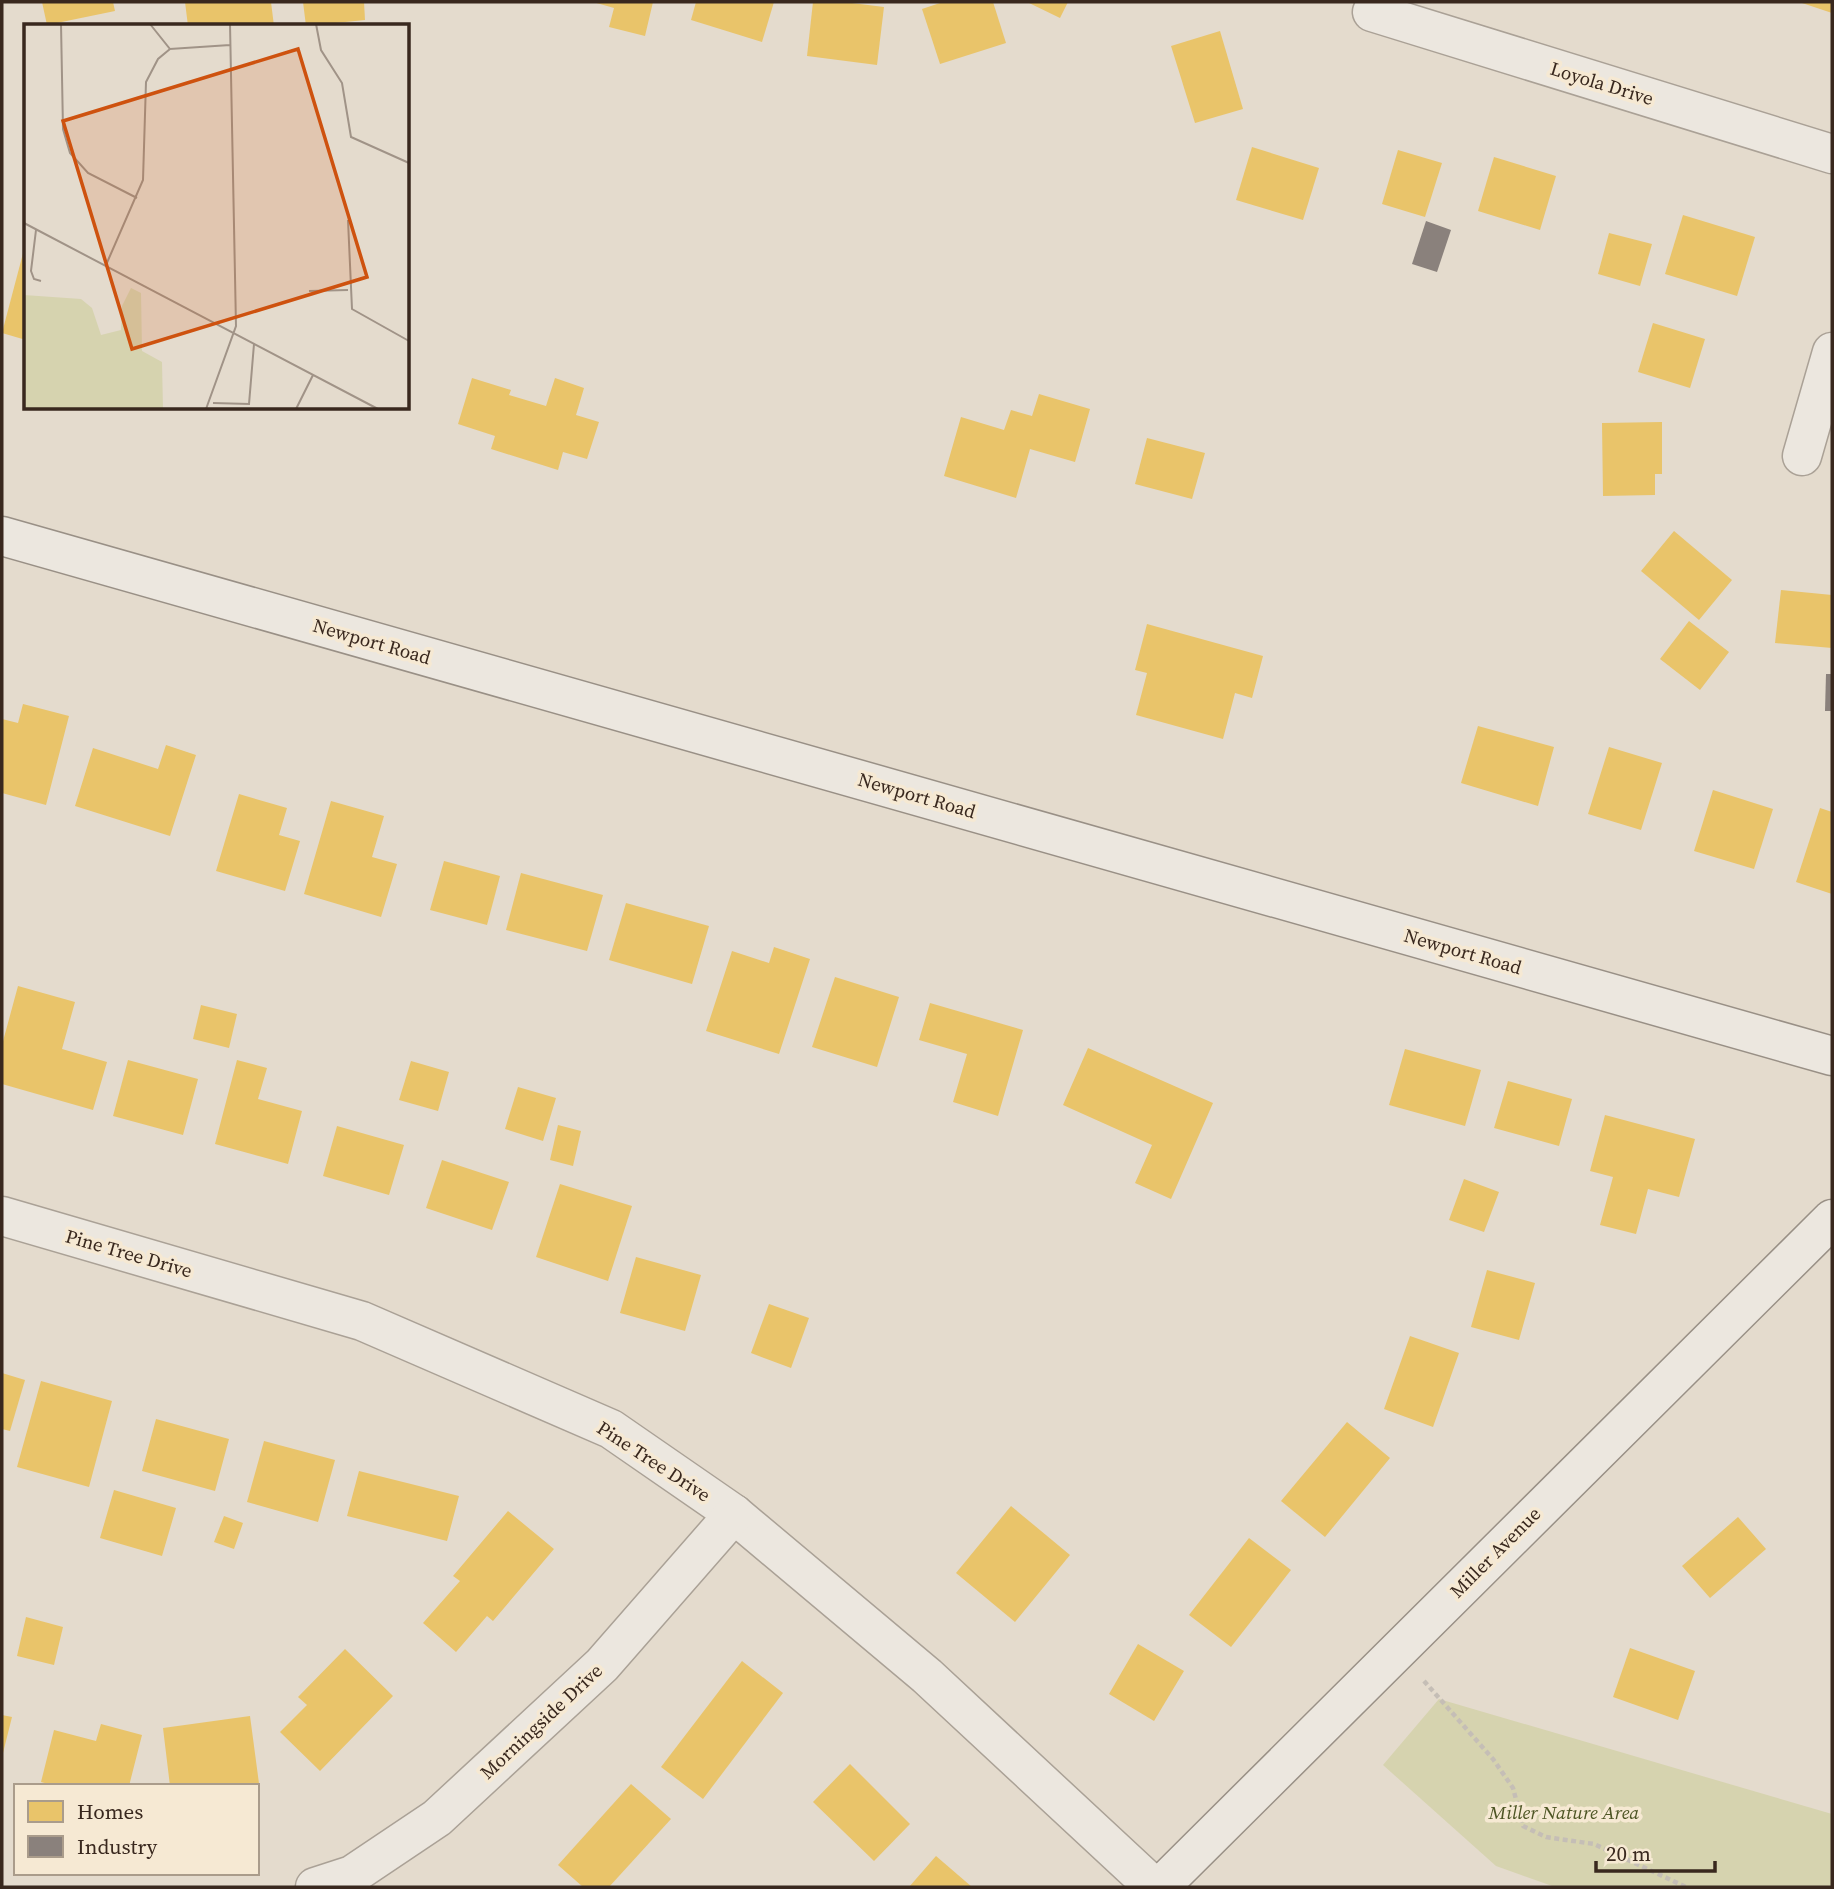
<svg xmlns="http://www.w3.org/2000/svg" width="1834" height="1889" font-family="'Source Serif 4',serif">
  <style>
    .green { fill: #d6d3af }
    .homes { fill: #e9c46a }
    .industry { fill: #8a817c }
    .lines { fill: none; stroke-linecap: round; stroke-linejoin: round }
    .street-casing { stroke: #aaa196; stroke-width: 41 }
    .secondary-casing { stroke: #999086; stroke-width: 41 }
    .path { stroke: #c5beb6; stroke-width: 4.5; stroke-dasharray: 5 3.5; stroke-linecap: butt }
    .street { stroke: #ece7df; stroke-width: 38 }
    .secondary { stroke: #ece7df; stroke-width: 38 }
    .labels { text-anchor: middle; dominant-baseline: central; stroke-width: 7; stroke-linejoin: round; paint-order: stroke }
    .street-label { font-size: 19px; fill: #39281e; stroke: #f6e9d3 }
    .park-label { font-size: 19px; font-style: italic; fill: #4d5524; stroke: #f6e9d3 }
    .inset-road { fill: none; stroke: #a09387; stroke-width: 2 }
    .view { fill: #ce520f; fill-opacity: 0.15; stroke: #ce520f; stroke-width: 3.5 }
    .inset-edge { fill: none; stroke: #39281e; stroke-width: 3.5 }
  </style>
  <rect width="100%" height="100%" fill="#e4dbcd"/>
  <path class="green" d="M1439 1699 1832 1814V1887H1555L1496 1866 1383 1765Z"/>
  <g class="homes">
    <path d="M42 2H113L115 11 47 25Z"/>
    <path d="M185 2H271L274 26H188Z"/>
    <path d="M303 2H364L365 20 306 26Z"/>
    <path d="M593 2H653L645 36 609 27 614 8Z"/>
    <path d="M696 2H774L762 42 691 20Z"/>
    <path d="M813 2H844L884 7 877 65 807 56Z"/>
    <path d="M943 2H993L1006 43 940 64 922 9Z"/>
    <path d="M1027 2H1068L1060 18Z"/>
    <path d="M1799 2H1832V13Z"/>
    <path d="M1220 31 1243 109 1195 123 1171 46Z"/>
    <path d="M1252 147 1319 168 1303 220 1236 200Z"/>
    <path d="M1398 150 1442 163 1425 217 1382 204Z"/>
    <path d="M1494 157 1556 176 1540 230 1478 211Z"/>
    <path d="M1683 215 1755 237 1737 296 1665 274Z"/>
    <path d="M1609 233 1652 244 1640 286 1598 274Z"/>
    <path d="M26 242V340L2 333Z"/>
    <path d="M1653 323 1705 339 1690 388 1638 372Z"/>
    <path d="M472 378 511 390 509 395 546 406 555 378 584 388 576 415 599 422 587 459 563 452 558 470 491 449 495 436 458 424Z"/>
    <path d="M1039 394 1090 409 1075 462 1030 449 1016 498 944 476 961 417 1004 430 1011 410 1032 416Z"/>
    <path d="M1662 422V474H1655V495L1603 496 1602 423Z"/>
    <path d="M1147 438 1205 453 1192 499 1135 484Z"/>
    <path d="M1674 531 1732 580 1699 620 1641 571Z"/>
    <path d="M1781 590 1832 595V648L1775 643Z"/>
    <path d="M1689 621 1729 652 1700 690 1660 659Z"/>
    <path d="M1147 624 1263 656 1252 698 1235 693 1223 739 1136 715 1147 673 1135 670Z"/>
    <path d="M23 704 69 716 46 805 2 793V719L18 723Z"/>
    <path d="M1478 726 1554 747 1538 806 1461 783Z"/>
    <path d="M166 745 196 755 170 836 75 806 93 748 158 769Z"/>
    <path d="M1609 747 1662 763 1641 830 1588 814Z"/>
    <path d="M1713 790 1773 809 1754 869 1694 851Z"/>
    <path d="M239 794 287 808 279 835 300 841 285 891 216 871Z"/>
    <path d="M331 801 384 816 372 857 397 864 381 917 304 894Z"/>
    <path d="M1820 808 1832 812V894L1796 882Z"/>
    <path d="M444 861 500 876 487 925 430 910Z"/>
    <path d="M521 873 603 895 587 951 506 930Z"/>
    <path d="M626 903 709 926 692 984 609 960Z"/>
    <path d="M774 947 810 959 779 1054 706 1031 732 951 769 963Z"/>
    <path d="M835 977 899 997 877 1067 812 1047Z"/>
    <path d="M18 986 75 1002 62 1049 107 1062 93 1110 2 1084V1045Z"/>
    <path d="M930 1003 1023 1030 998 1116 953 1102 967 1054 919 1040Z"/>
    <path d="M201 1005 237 1014 229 1048 193 1039Z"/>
    <path d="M1088 1048 1213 1103 1171 1199 1135 1183 1152 1145 1063 1105Z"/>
    <path d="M1405 1049 1481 1070 1465 1126 1389 1105Z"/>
    <path d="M128 1060 198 1079 183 1135 113 1116Z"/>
    <path d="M237 1060 267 1068 258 1099 302 1111 288 1164 215 1144Z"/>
    <path d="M411 1061 449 1072 438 1111 399 1100Z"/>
    <path d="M1508 1081 1572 1099 1559 1146 1494 1128Z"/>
    <path d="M518 1087 556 1098 543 1141 505 1129Z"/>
    <path d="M1605 1115 1695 1139 1679 1197 1648 1189 1636 1234 1600 1225 1613 1177 1590 1171Z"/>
    <path d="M558 1125 581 1131 573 1166 550 1160Z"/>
    <path d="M337 1126 404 1145 389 1195 323 1176Z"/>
    <path d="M442 1160 509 1182 492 1230 426 1208Z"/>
    <path d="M1464 1179 1499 1192 1484 1232 1449 1220Z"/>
    <path d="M560 1184 632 1206 608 1281 536 1257Z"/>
    <path d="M636 1257 701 1275 685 1331 620 1313Z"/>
    <path d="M1487 1270 1535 1283 1519 1340 1471 1327Z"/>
    <path d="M769 1304 809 1318 791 1368 751 1353Z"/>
    <path d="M1410 1336 1459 1353 1433 1427 1384 1409Z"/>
    <path d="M2 1373 25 1380 10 1431 2 1429Z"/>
    <path d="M41 1381 112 1401 89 1487 17 1467Z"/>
    <path d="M156 1419 229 1439 215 1491 142 1471Z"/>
    <path d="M1347 1422 1390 1458 1325 1537 1281 1501Z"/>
    <path d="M264 1441 335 1460 318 1522 247 1502Z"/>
    <path d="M359 1471 459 1496 447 1541 347 1516Z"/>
    <path d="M114 1490 176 1508 162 1556 100 1538Z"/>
    <path d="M1011 1506 1070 1555 1015 1622 956 1573Z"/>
    <path d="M508 1511 554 1549 493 1621 487 1616 456 1652 423 1623 460 1581 453 1576Z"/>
    <path d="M224 1516 243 1523 234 1549 214 1542Z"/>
    <path d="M1738 1517 1766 1549 1710 1598 1682 1566Z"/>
    <path d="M1249 1538 1291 1570 1231 1647 1189 1615Z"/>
    <path d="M26 1617 63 1627 54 1665 17 1656Z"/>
    <path d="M1138 1644 1184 1671 1154 1721 1109 1694Z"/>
    <path d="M1630 1648 1695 1671 1678 1720 1613 1697Z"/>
    <path d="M345 1649 393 1696 320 1771 280 1732 307 1705 298 1697Z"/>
    <path d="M742 1661 783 1693 703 1799 661 1767Z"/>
    <path d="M2 1715 12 1717 3 1753H2Z"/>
    <path d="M250 1716 260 1791H257V1786H170L163 1728Z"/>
    <path d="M101 1724 142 1735 129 1786H56L41 1782 54 1730 96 1741Z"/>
    <path d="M850 1764 910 1824 874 1861 813 1802Z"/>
    <path d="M631 1784 671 1819 609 1887H583L558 1865Z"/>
    <path d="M936 1856 972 1887H909Z"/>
  </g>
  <g class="industry">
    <path d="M1426 221 1451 230 1437 272 1412 264Z"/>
    <path d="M1826 674H1832V711H1825Z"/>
  </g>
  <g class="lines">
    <g class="street-casing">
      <g id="street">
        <path d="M1372 12 1832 154"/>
        <path d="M1802 456 1832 352"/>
        <path d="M2 1216 362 1321 611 1429 734 1514 927 1676 1154 1887"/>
        <path d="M315 1887 352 1875 437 1818 602 1665 734 1514"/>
      </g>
    </g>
    <g class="secondary-casing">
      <g id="secondary">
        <path d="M2 536 1832 1056"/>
        <path d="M1160 1887 1832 1219"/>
      </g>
    </g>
    <path class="path" d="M1424 1681 1493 1759 1513 1788 1523 1826 1546 1837 1594 1844 1686 1887"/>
    <use href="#street" class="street"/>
    <use href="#secondary" class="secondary"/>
  </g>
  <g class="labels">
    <g class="street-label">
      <text transform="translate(1602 83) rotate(17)">Loyola Drive</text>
      <text transform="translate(372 641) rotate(16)">Newport Road</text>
      <text transform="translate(917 795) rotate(16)">Newport Road</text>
      <text transform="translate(1463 951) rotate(16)">Newport Road</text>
      <text transform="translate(129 1253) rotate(16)">Pine Tree Drive</text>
      <text transform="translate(654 1461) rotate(33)">Pine Tree Drive</text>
      <text transform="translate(1495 1552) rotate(-45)">Miller Avenue</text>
      <text transform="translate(541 1721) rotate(-43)">Morningside Drive</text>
    </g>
    <g class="park-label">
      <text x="1564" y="1812">Miller Nature Area</text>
    </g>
  </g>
  <g transform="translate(24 24)">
    <rect width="385" height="385" fill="#e4dbcd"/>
    <path d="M107 264 117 269 118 327 138 338 139 385H0V271L57 275 68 284 77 311 97 306 98 282Z" fill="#d6d3af"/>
    <path class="inset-road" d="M37 0 39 105 46 129 64 149 113 174M126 0 146 25 206 21M292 0 297 26 318 59 327 113 385 139M324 196 328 285 385 317M0 199 354 385M12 206 7 247 10 255 17 257M82 241 119 156 122 58 134 35 146 25M285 267 324 266M189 379 225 380 230 320M182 385 212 302 206 0M272 385 289 351"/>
    <path class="view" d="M274 25 343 253 108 325 39 97Z"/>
    <rect width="385" height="385" class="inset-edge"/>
  </g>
  <rect width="1834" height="1889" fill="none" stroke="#39281e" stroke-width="7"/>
  <rect x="14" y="1784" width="245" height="91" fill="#f6e9d3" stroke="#aa9c8b" stroke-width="2"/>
  <rect x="28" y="1801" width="35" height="21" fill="#e9c46a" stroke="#aa9c8b" stroke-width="2"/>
  <text x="77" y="1819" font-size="21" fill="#39281e">Homes</text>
  <rect x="28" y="1836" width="35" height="21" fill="#8a817c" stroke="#aa9c8b" stroke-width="2"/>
  <text x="77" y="1854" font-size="21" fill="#39281e">Industry</text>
  <path d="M1596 1861v10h119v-10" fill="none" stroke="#39281e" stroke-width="3.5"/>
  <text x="1606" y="1861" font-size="21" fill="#39281e" stroke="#f6e9d3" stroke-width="5" paint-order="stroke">20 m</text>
</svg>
